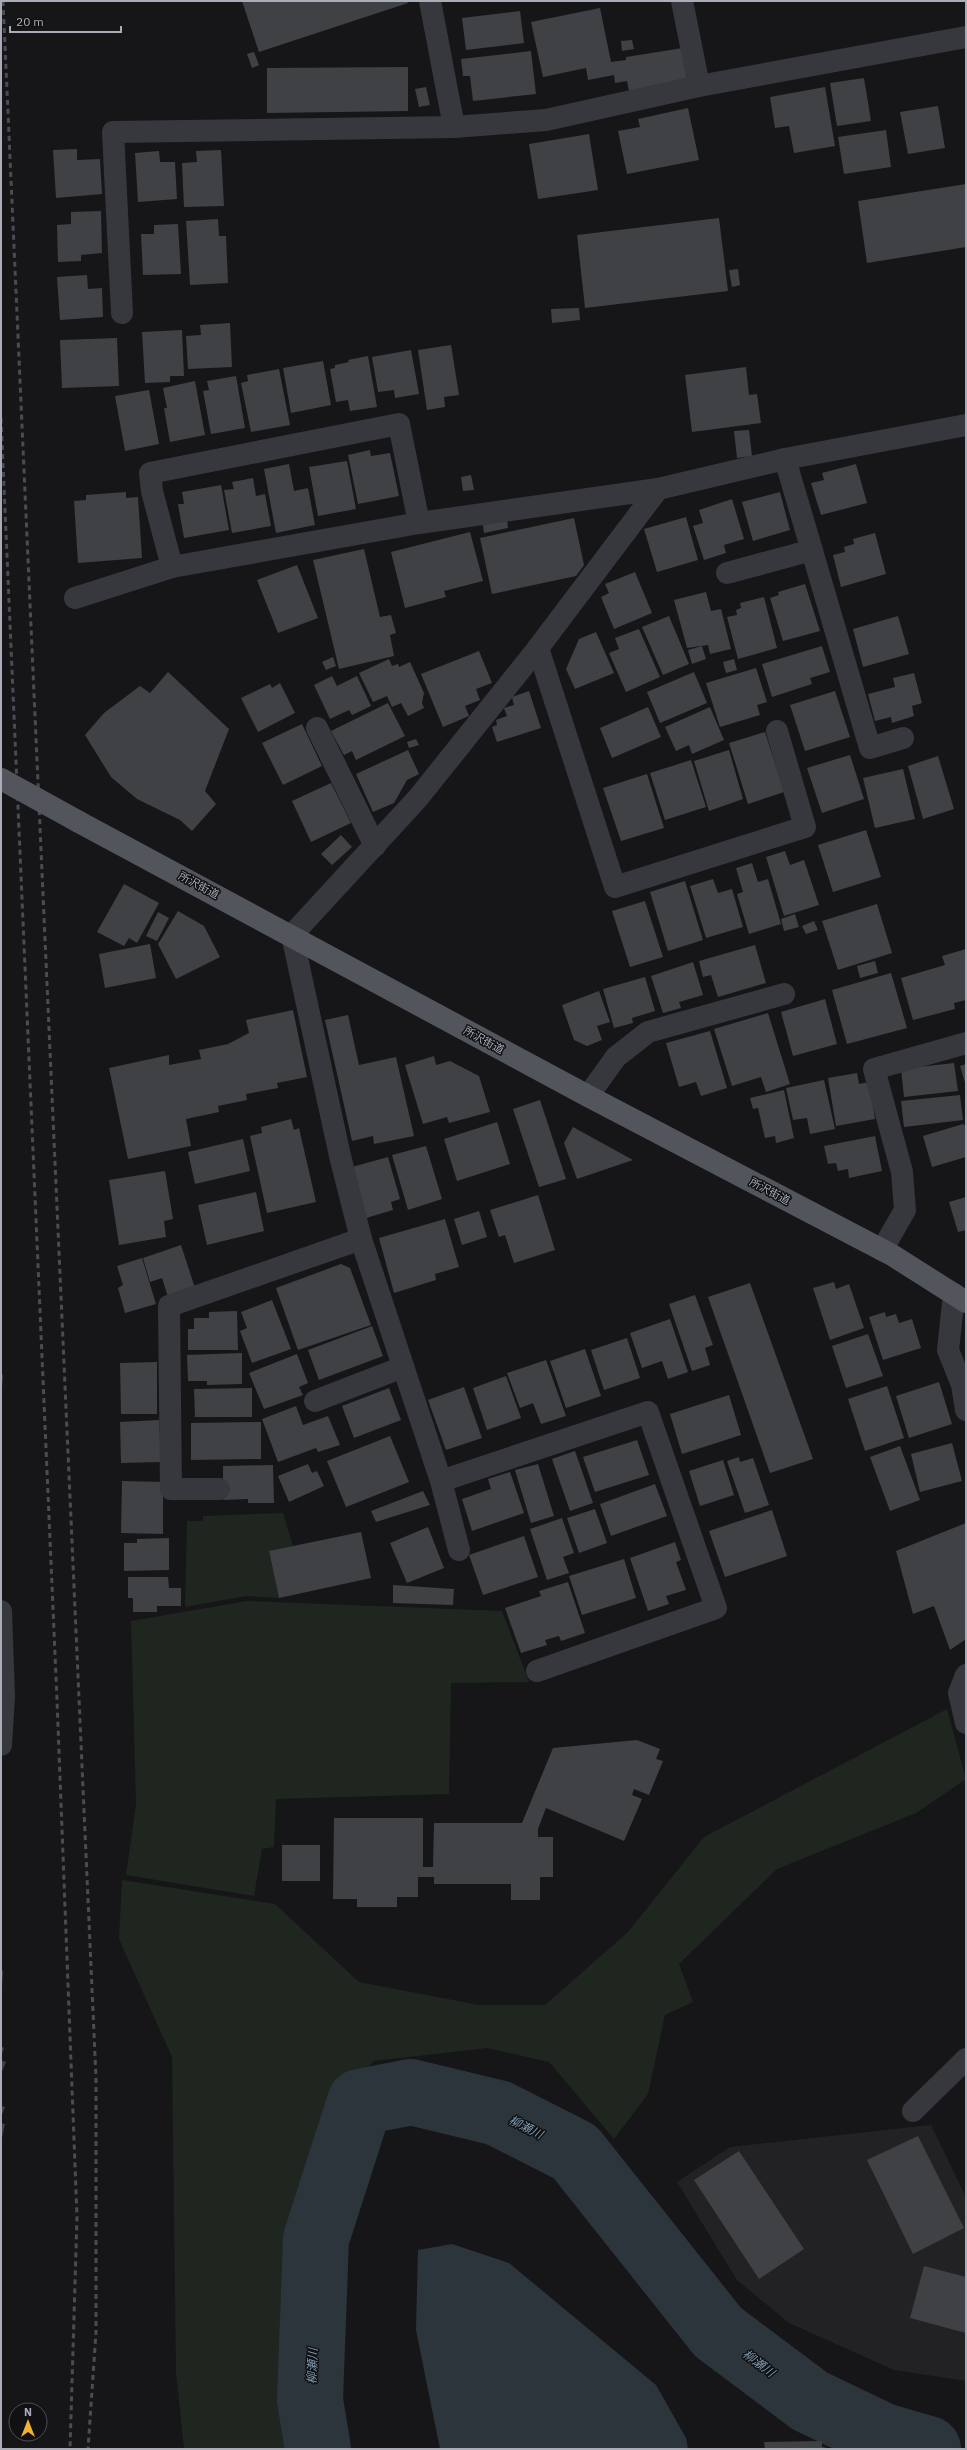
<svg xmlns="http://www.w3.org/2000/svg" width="967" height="2450" font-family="'IBM Plex Sans','Noto Sans JP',sans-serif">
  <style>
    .built { fill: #222225 }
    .green { fill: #1e261f }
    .water { fill: #2c353c }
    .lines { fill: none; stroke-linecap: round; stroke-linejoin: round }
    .river { stroke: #2c353c; stroke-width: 66 }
    .building { fill: #404145 }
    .minor { stroke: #37383d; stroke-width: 22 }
    .major { stroke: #53555c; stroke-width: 22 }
    .rail { stroke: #4a4c52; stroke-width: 3; stroke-dasharray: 5 4; stroke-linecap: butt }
    .major-bridge { stroke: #53555c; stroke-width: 22 }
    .labels { text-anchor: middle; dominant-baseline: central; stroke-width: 3; stroke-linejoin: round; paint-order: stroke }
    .street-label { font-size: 11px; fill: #a8adb8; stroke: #111113 }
    .water-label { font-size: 12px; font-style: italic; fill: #7f9bb3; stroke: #111113 }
  </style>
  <rect width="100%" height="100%" fill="#161618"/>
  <path class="built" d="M931 2125 966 2197V2381L894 2370 789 2323 737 2280 677 2182 730 2147Z"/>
  <g class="green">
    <path d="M283 1513 293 1546 269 1552 279 1598 246 1596 185 1607 187 1521H203V1516Z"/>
    <path d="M247 1601 502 1611 529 1682 451 1683 449 1794 276 1799 274 1847 262 1849 254 1896 126 1875 136 1804 131 1621Z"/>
    <path d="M947 1709 966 1779 916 1813 777 1869 679 1964 693 2002 665 2015 648 2094 614 2139 549 2062 487 2048 374 2061 330 2109 301 2222 291 2410 297 2449H184L176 2372 172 2057 119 1939 122 1880 275 1904 359 1982 479 2005H545L628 1932 704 1837Z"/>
  </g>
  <path class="water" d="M452 2244 509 2263 656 2385 686 2438 688 2449H440L416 2330 418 2250Z"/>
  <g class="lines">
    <path class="river" d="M318 2449 310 2400 316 2239 360 2102 411 2092 498 2113 575 2152 718 2332 810 2401 883 2436 928 2449"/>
  </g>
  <g class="building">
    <path d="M242 1H407L408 3 259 52Z"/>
    <path d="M600 8 611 62 626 60V57L683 48 689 81 629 91 627 81 615 83 614 75 588 80 586 68 543 77 531 22Z"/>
    <path d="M520 11 524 43 466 50 462 18Z"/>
    <path d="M632 40 634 49 622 51 621 41Z"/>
    <path d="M531 51 536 94 473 101 470 76H463L461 59Z"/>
    <path d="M254 52 259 65 252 68 247 54Z"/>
    <path d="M408 67V111L267 113V68Z"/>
    <path d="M864 78 871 121 837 126 830 83Z"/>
    <path d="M426 87 430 105 419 107 415 89Z"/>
    <path d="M825 87 835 146 794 153 789 126 775 128 770 97Z"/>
    <path d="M938 106 945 148 908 154 900 112Z"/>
    <path d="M688 108 699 160 627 174 618 131 640 127 638 119Z"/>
    <path d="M886 130 891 167 844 174 838 137Z"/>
    <path d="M589 134 598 190 538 199 529 144Z"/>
    <path d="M77 149V160L100 159 102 194 56 198 53 150Z"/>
    <path d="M221 150 224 206 184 207 182 163 197 162 196 151Z"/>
    <path d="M159 151 160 162H175L177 199 138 202 135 153Z"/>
    <path d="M966 184V247L867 263 858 201Z"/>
    <path d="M101 211 102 253 81 255V261L58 262 57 225 71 224V212Z"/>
    <path d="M719 218 728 291 585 308 577 235Z"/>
    <path d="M218 219 219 236H226L228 283 190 285 186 221Z"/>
    <path d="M178 224 181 274 143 275 141 234H154V225Z"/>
    <path d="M738 269 740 285 732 287 729 270Z"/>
    <path d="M87 275 88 289 102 288 103 317 60 320 57 277Z"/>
    <path d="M579 308 580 320 552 323 551 309Z"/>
    <path d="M230 323 232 367 188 369 186 336 201 335 200 325Z"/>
    <path d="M182 330 184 376H170V382L145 383 142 332Z"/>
    <path d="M117 338 119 386 62 388 60 340Z"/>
    <path d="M451 345 459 395 444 397 445 407 427 410 418 350Z"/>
    <path d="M411 350 419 394 395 398 394 390 378 392 372 357Z"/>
    <path d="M368 356 377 407 350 411 348 400 336 402 330 369 335 368V365L349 362 348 360Z"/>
    <path d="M323 361 331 405 291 413 283 368Z"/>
    <path d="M746 367 749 395 757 394 761 423 692 432 685 375Z"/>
    <path d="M279 369 290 425 251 432 241 383 248 381 247 375Z"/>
    <path d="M236 376 245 428 211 434 203 391 209 390 207 381Z"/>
    <path d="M195 381 205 435 170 442 164 408H167L163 388Z"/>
    <path d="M149 390 159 444 125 451 115 396Z"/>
    <path d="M749 430 752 456 737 458 734 431Z"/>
    <path d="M370 450 371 456 390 453 399 496 358 504 348 455Z"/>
    <path d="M347 461 356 509 318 516 309 467Z"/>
    <path d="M289 464 294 491 308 488 315 525 276 533 264 469Z"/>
    <path d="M856 464 867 503 821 515 811 483 824 480 822 473Z"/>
    <path d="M471 475 474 490 463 491 461 477Z"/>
    <path d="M253 478 256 496 265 494 271 526 232 533 224 490 234 489 232 482Z"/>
    <path d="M221 485 229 530 184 538 178 504H184L182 492Z"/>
    <path d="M126 492V498L138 497 142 558 78 563 74 501 86 500V495Z"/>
    <path d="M780 492 790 530 753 541 742 502Z"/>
    <path d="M732 499 744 539 724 545 726 553 704 560 693 526 703 523 699 510Z"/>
    <path d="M686 517 698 560 657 572 644 529Z"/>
    <path d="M574 518 584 565 576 576 492 594 480 538Z"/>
    <path d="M507 520 508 528 484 533 483 525Z"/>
    <path d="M470 532 483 581 444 591 446 597 405 608 391 552Z"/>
    <path d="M875 533 886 574 841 587 833 555 845 552 844 547 854 544 853 539Z"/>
    <path d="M364 549 380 617 391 615 396 633 390 635 394 656 339 669 313 560Z"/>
    <path d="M297 565 318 618 278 633 257 580Z"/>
    <path d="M635 572 652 613 614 629 601 597 609 593 605 584Z"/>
    <path d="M805 584 820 631 783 641 770 598 779 595 778 592Z"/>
    <path d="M706 592 711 611 721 609 731 649 710 654 708 645 687 648 674 600Z"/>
    <path d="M764 597 777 648 738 659 727 617 737 615 736 610 741 608 740 603Z"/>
    <path d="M669 616 689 664 663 675 642 627Z"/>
    <path d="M898 616 909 654 863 667 853 629Z"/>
    <path d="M639 629 660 677 626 692 609 653 619 649 615 638Z"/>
    <path d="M596 632 614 673 575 689 566 669 579 639Z"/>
    <path d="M702 646 706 659 692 664 688 650Z"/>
    <path d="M822 646 830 672 810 678 812 684 772 697 762 664Z"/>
    <path d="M479 651 492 683 476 689 480 700 465 706 469 716 443 727 421 674Z"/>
    <path d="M333 657 336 666 326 670 322 662Z"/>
    <path d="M389 659 392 666 398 664 399 667 410 662 424 693 422 703 424 708 408 716 401 703 392 707 387 696 373 702 359 673Z"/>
    <path d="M734 659 737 670 726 673 723 662Z"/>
    <path d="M756 668 767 702 757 705 760 715 720 727 706 683Z"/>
    <path d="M168 672 229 729 205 791 216 804 192 831 180 820 137 799 111 777 85 735 104 713 140 686 150 693Z"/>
    <path d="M694 672 707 703 660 723 647 692Z"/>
    <path d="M914 673 922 703 912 706 914 716 892 723 891 717 875 721 868 694 895 687 893 678Z"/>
    <path d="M332 676 337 686 357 676 371 706 352 715 349 710 330 719 314 685Z"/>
    <path d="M280 683 295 713 258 732 241 698 270 684 272 688Z"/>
    <path d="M529 691 541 728 497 742 492 727 497 725 496 720 507 716 504 708 514 705 512 697Z"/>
    <path d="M835 691 850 737 805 751 790 705Z"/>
    <path d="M388 703 405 736 356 760 352 751 344 755 331 731Z"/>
    <path d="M648 707 661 737 612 758 600 728Z"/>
    <path d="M710 707 724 740 692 754 689 745 676 751 665 727Z"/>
    <path d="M302 724 322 766 283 785 262 743Z"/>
    <path d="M765 732 784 792 748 804 729 743Z"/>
    <path d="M416 739 419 745 409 748 407 742Z"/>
    <path d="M408 750 419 774 407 780 394 803 373 812 356 774Z"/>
    <path d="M729 750 743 799 709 811 694 761Z"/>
    <path d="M850 755 864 799 822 813 807 768Z"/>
    <path d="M938 756 954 809 923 819 908 766Z"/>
    <path d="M691 760 706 807 665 820 650 773Z"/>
    <path d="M903 769 915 819 875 828 863 778Z"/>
    <path d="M647 774 664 828 621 841 603 788Z"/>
    <path d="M331 783 351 823 311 842 292 801Z"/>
    <path d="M866 830 881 877 833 892 818 845Z"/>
    <path d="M341 835 352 847 332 865 321 854Z"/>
    <path d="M785 851 790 865 804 860 819 905 784 916 766 857Z"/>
    <path d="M752 863 758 882 768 879 781 924 749 934 737 894 743 892 736 868Z"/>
    <path d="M713 879 718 893 732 889 743 927 706 938 690 886Z"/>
    <path d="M685 881 703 940 668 951 650 892Z"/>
    <path d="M124 884 159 903 137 943 129 938 124 946 97 932Z"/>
    <path d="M645 901 663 957 630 967 612 911Z"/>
    <path d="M877 904 892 953 838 970 822 921Z"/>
    <path d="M178 911 204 926 220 957 176 979 158 944Z"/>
    <path d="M158 912 169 918 157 941 146 936Z"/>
    <path d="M795 914 799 927 784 931 781 919Z"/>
    <path d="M814 921 818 930 806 934 802 926Z"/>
    <path d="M150 944 156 978 105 988 99 954Z"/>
    <path d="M755 945 766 983 718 997 711 975 703 977 699 961Z"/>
    <path d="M966 949V1000L954 1003 955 1009 913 1020 901 978 945 965 942 956Z"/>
    <path d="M875 961 878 973 860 978 857 966Z"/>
    <path d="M693 962 703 995 679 1002 681 1008 663 1013 651 976Z"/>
    <path d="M891 973 907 1028 847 1044 832 990Z"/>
    <path d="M645 977 655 1011 632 1018 633 1023 614 1028 603 989Z"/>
    <path d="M599 991 610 1022 597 1026 602 1040 587 1046 574 1040 562 1005Z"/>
    <path d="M825 999 837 1044 793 1056 781 1012Z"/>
    <path d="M293 1010 307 1077 277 1083 278 1088 246 1094 247 1100 218 1106 219 1112 186 1119 191 1146 128 1159 109 1068 169 1055V1065L201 1059 199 1050 228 1044 249 1033 246 1020Z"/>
    <path d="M768 1013 790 1084 766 1092 761 1077 732 1086 714 1029Z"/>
    <path d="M348 1015 359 1065 396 1057 414 1136 374 1144 373 1136 352 1141 325 1020Z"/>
    <path d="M710 1031 727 1088 701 1096 696 1082 679 1087 666 1043Z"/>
    <path d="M434 1056 436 1065 450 1061 479 1076 490 1112 449 1123 447 1117 423 1124 405 1065Z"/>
    <path d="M954 1063 958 1091 904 1097 901 1069Z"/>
    <path d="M966 1064V1086L960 1066Z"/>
    <path d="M857 1073 859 1084 869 1082 875 1119 836 1126 828 1078Z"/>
    <path d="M824 1080 835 1129 810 1134 807 1118 793 1120 786 1088Z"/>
    <path d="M784 1090 794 1138 776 1143 775 1136 765 1138 758 1108 753 1109 750 1098Z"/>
    <path d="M960 1095 963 1120 904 1127 901 1101Z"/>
    <path d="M540 1100 566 1179 539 1187 513 1109Z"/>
    <path d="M291 1119 294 1130 299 1128 316 1202 267 1213 250 1136 262 1133 261 1127Z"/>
    <path d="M497 1122 510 1164 457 1181 444 1139Z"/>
    <path d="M963 1124 966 1126V1157L932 1167 923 1136Z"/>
    <path d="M573 1127 633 1160 577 1179 564 1143Z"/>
    <path d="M875 1136 882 1171 849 1178 848 1169 838 1171 836 1163 828 1164 824 1146Z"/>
    <path d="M243 1139 250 1171 195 1184 188 1152Z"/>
    <path d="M426 1146 442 1199 408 1210 392 1155Z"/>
    <path d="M388 1157 400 1199 391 1202 393 1210 366 1218 352 1167Z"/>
    <path d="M165 1171 173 1219 164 1221 166 1237 119 1245 109 1180Z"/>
    <path d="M256 1192 264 1231 207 1245 198 1205Z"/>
    <path d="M538 1195 555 1250 514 1263 505 1235 499 1237 490 1210Z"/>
    <path d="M966 1197V1230L958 1232 949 1202Z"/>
    <path d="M479 1211 487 1237 462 1245 454 1219Z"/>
    <path d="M445 1219 459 1267 435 1274 436 1280 394 1293 379 1238Z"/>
    <path d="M181 1245 195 1288 168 1297 162 1278 150 1282 143 1258Z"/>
    <path d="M142 1258 156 1304 125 1313 118 1288 123 1285 117 1266Z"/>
    <path d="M341 1264 350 1268 371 1325 298 1350 276 1288Z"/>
    <path d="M834 1282 836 1289 849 1284 864 1328 830 1340 813 1288Z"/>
    <path d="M750 1283 813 1459 770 1473 708 1297Z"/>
    <path d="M695 1295 713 1345 705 1348 710 1365 692 1371 669 1304Z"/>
    <path d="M272 1300 291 1349 252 1363 240 1331 247 1328 241 1312Z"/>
    <path d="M237 1311 238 1350H188V1329H194V1318H209V1312Z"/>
    <path d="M885 1312 886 1317 896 1314 899 1323 912 1319 921 1348 883 1360 869 1317Z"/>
    <path d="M670 1319 688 1372 668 1379 662 1361 642 1368 630 1333Z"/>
    <path d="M372 1326 383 1356 319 1380 308 1350Z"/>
    <path d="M868 1334 883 1376 846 1388 832 1346Z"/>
    <path d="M627 1338 640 1378 604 1390 591 1350Z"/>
    <path d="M585 1349 601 1396 566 1408 550 1361Z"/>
    <path d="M242 1353V1384L207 1385V1381H188L187 1355Z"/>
    <path d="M297 1354 308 1383 299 1387 303 1395 264 1409 249 1373Z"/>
    <path d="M546 1360 566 1416 541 1424 533 1403 520 1408 507 1373Z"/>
    <path d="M157 1362V1414H121L120 1363Z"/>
    <path d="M1 1371 3 1376 2 1388H1Z"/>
    <path d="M506 1376 521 1418 487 1430 473 1388Z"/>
    <path d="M939 1382 952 1424 909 1438 896 1396Z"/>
    <path d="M887 1386 904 1438 865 1451 848 1399Z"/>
    <path d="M464 1387 482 1438 446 1450 428 1400Z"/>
    <path d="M252 1388V1417H195L194 1389Z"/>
    <path d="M389 1388 401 1420 354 1438 342 1406Z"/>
    <path d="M729 1395 741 1435 682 1454 670 1414Z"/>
    <path d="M296 1406 303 1425 328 1416 340 1445 318 1452 316 1448 278 1462 262 1419Z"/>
    <path d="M159 1420 161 1462 121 1463 120 1422Z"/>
    <path d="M261 1422V1459L191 1460V1423Z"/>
    <path d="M390 1436 409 1482 346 1507 327 1461Z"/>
    <path d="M637 1440 649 1475 595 1492 583 1457Z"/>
    <path d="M952 1443 962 1481 920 1492 911 1454Z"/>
    <path d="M900 1446 920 1500 890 1511 870 1457Z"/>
    <path d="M575 1451 593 1503 570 1511 552 1459Z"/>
    <path d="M739 1457 740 1462 753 1458 769 1505 745 1513 727 1461Z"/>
    <path d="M723 1460 734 1495 700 1506 689 1471Z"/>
    <path d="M308 1464 312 1473 317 1471 324 1486 289 1502 278 1476Z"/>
    <path d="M538 1464 554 1516 531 1523 515 1470Z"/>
    <path d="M273 1465 274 1503H248V1499L223 1500V1466Z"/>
    <path d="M510 1472 524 1513 472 1531 462 1499 491 1489 488 1479Z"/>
    <path d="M122 1481 163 1482V1534L121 1533Z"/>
    <path d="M655 1484 667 1516 611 1536 600 1504Z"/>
    <path d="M423 1491 430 1505 376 1522 371 1511Z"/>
    <path d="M595 1509 607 1543 579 1553 567 1518Z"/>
    <path d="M772 1510 787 1556 725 1577 709 1531Z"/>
    <path d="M562 1518 574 1553 563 1557 569 1573 547 1580 530 1529Z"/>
    <path d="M966 1523V1639L950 1650 934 1606 913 1614 896 1551Z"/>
    <path d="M428 1527 444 1568 407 1583 390 1543Z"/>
    <path d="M361 1532 371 1578 279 1598 269 1551Z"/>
    <path d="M524 1536 538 1577 483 1595 469 1555Z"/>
    <path d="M169 1538V1570L124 1571V1543H137V1539Z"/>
    <path d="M675 1542 681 1560 676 1562 686 1590 666 1596 669 1604 648 1611 630 1558Z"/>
    <path d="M624 1559 636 1598 582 1615 569 1576Z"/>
    <path d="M128 1577H168L169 1588H181V1606H157V1612H133V1598H128Z"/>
    <path d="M568 1582 585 1633 561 1641 559 1636 545 1640 547 1645 521 1653 505 1608 541 1596 539 1591Z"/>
    <path d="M393 1585 454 1589 453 1605 393 1603Z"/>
    <path d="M637 1740 660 1749 656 1759 663 1761 649 1795 634 1789 632 1795 642 1799 624 1841 546 1808 538 1829V1837H553V1877H540V1900H511V1884H434V1877H418V1897H397V1907H357V1899H333L334 1818H423V1867H433L434 1823H522L553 1748Z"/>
    <rect x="282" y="1845" width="38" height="36"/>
    <path d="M1 1970 3 1971 2 1988H1Z"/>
    <path d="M1 2046 4 2048 1 2057Z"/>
    <path d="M1 2060 6 2062 1 2074Z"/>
    <path d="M1 2106 5 2107 1 2117Z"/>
    <path d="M1 2123 5 2124 1 2142Z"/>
    <path d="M918 2136 964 2228 913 2254 867 2160Z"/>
    <path d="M739 2151 804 2249 759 2279 694 2180Z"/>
    <path d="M924 2266 966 2277V2333L910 2318Z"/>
    <path d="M822 2441V2447L832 2449H765L764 2442Z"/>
  </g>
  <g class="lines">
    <g class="minor">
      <path d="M430 1 454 127"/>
      <path d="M682 1 699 86"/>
      <path d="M122 313 113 132 454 127 546 120 699 86 966 37"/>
      <path d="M785 459 870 748 903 738"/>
      <path d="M172 567 152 491 150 473 399 424 419 523"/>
      <path d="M727 573 812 550"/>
      <path d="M75 598 172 567 419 523 658 489"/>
      <path d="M538 648 615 887 805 827 777 731"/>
      <path d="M317 728 375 846"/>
      <path d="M588 1096 616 1057 648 1032 784 994"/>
      <path d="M882 1250 905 1210 902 1172 874 1069 966 1043"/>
      <path d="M954 1294 948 1350 962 1385 966 1410"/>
      <path d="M315 1401 403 1367"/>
      <path d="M441 1481 648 1412 716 1608 537 1671"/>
      <path d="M219 1489H171L169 1306 361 1239"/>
      <path d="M459 1550 441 1481 361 1239 340 1156 292 935 418 798 538 648 658 489 785 459 966 425"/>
      <path d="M1 1611 4 1696 1 1745"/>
      <path d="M966 1675 959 1693 966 1723"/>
      <path d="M913 2111 966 2059"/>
    </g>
    <path class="major" d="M79 822 588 1096 892 1255 966 1302"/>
    <g class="rail">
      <path d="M3 1 96 2078V2332L88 2449"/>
      <path d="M1 418 57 1700 77 2217 70 2449"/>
    </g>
    <path class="major-bridge" d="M1 779 79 822"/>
  </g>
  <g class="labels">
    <g class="street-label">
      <text transform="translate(199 885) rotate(28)">所沢街道</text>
      <text transform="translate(484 1040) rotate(29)">所沢街道</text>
      <text transform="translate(770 1191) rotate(28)">所沢街道</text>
    </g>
    <g class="water-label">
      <text transform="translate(526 2127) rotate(27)">柳瀬川</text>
      <text transform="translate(759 2363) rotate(37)">柳瀬川</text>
      <text transform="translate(312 2366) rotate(-88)">柳瀬川</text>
    </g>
  </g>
  <rect width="967" height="2450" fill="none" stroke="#a8adb8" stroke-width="4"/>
  <g transform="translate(28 2422)"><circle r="19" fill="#111113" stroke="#4d4f55"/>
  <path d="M0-3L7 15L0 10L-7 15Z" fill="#f2b134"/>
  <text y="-6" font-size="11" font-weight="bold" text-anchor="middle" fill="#a8adb8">N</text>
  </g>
  <path d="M10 26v6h111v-6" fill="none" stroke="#a8adb8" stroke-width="2"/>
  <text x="16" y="26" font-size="12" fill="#a8adb8" stroke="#111113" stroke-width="3" paint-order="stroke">20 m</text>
</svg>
